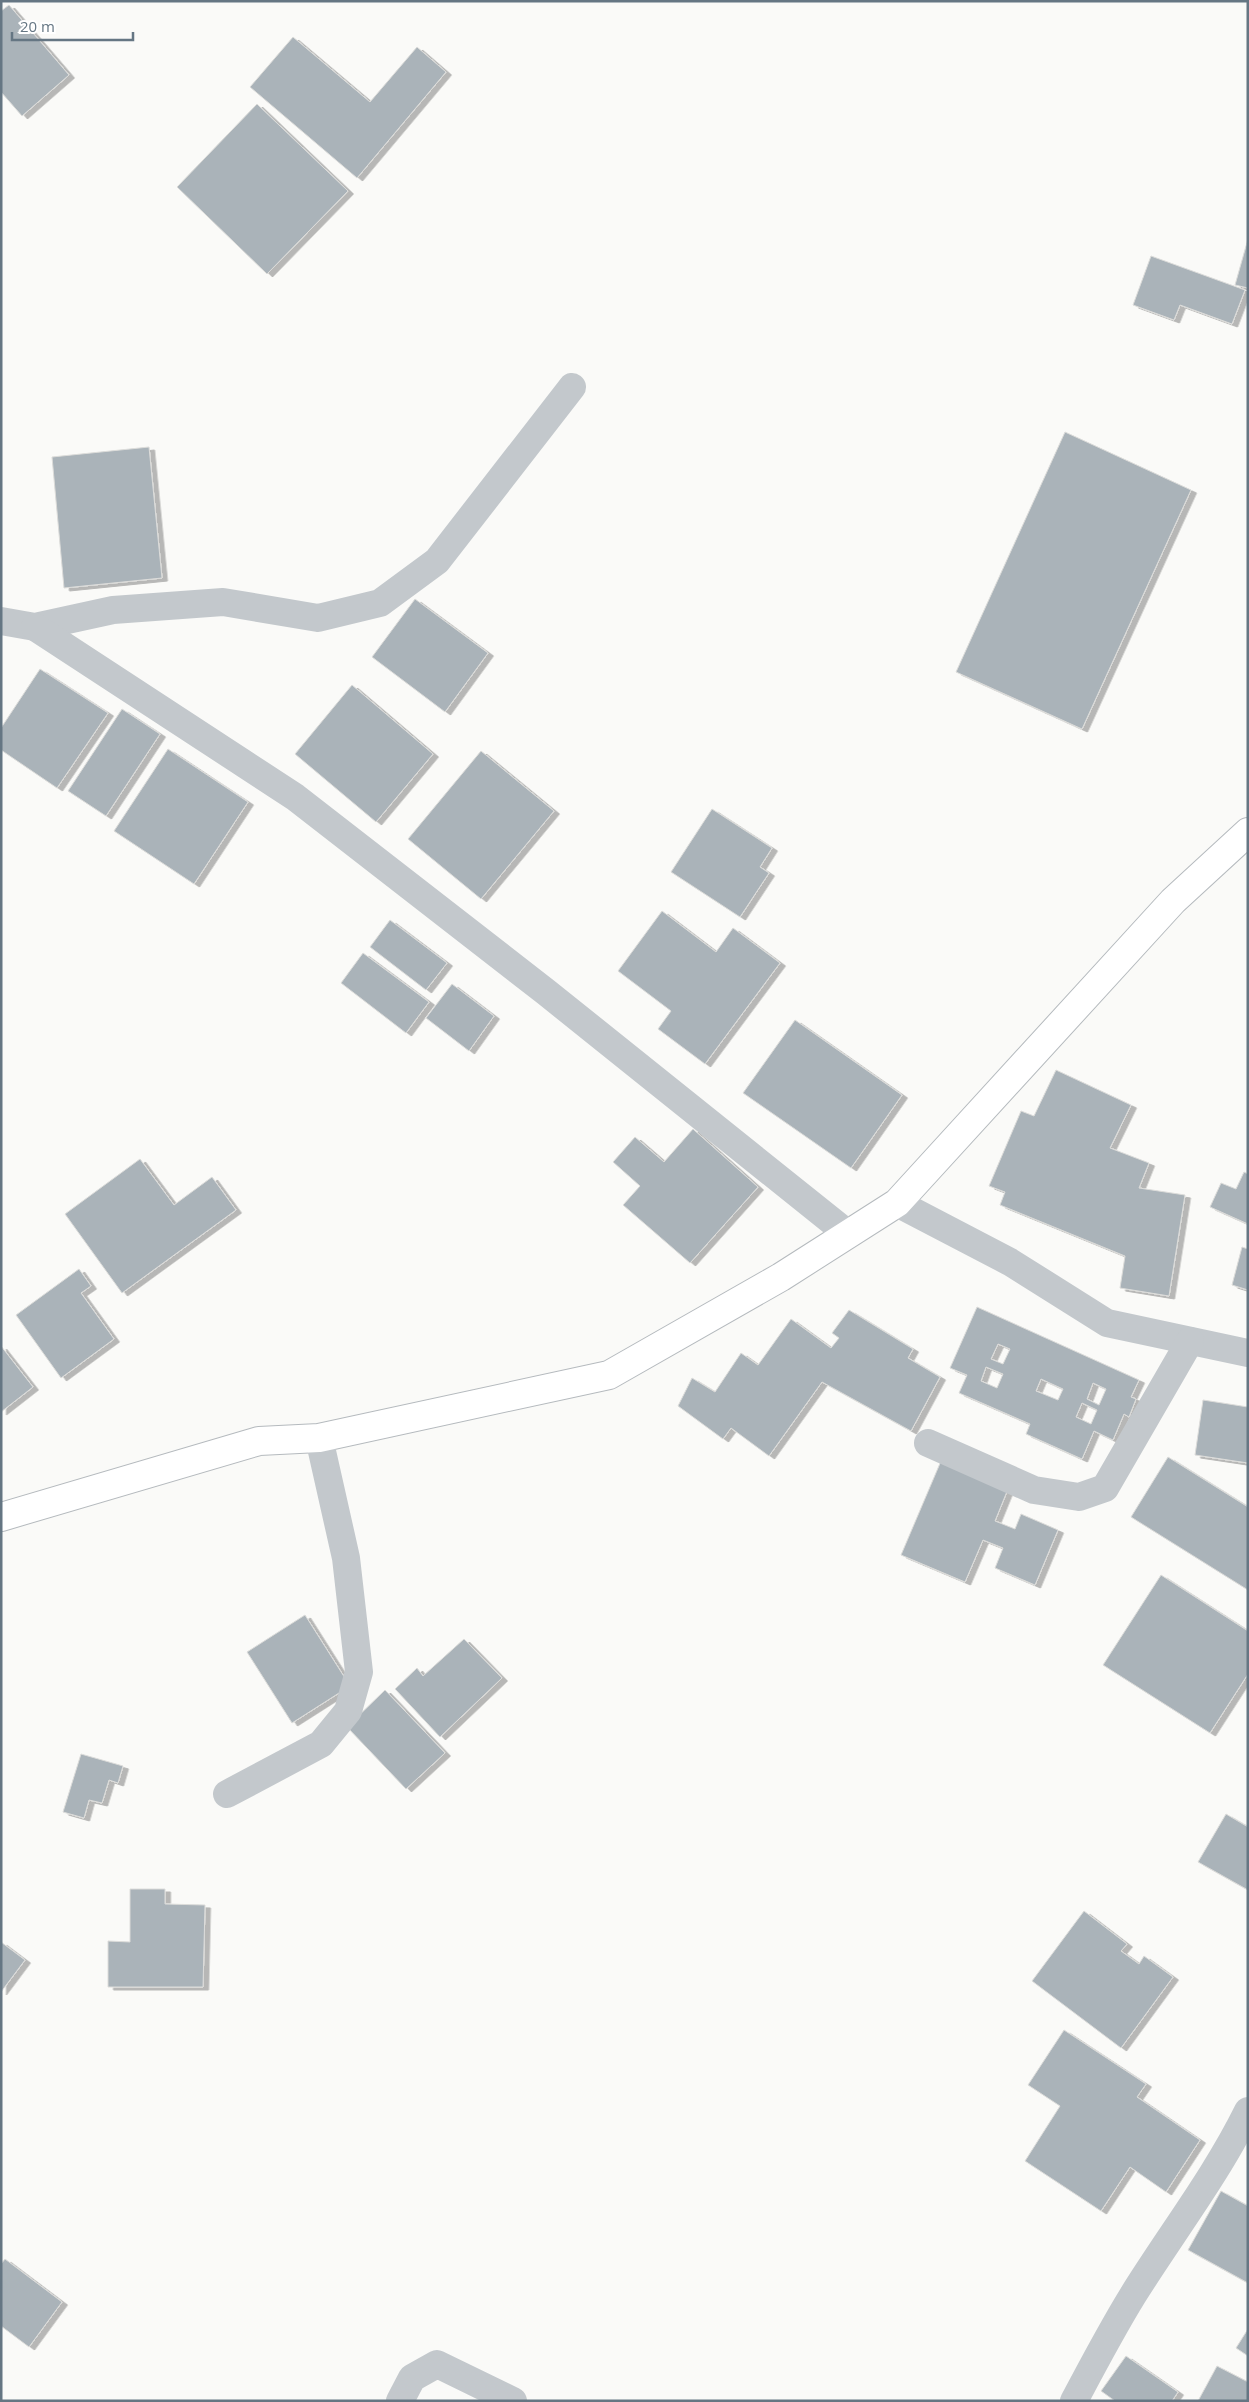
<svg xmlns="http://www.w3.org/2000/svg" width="1249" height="2402" font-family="'Open Sans',sans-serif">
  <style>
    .building { fill: #aab3b9; stroke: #dcdcda; fill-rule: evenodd; filter: url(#shadow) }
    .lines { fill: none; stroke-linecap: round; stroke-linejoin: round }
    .major-casing { stroke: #b5babe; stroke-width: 30 }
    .minor { stroke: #c3c8cc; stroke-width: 28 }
    .major { stroke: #fff; stroke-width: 28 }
  </style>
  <defs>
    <filter id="shadow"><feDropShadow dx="5.5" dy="3" stdDeviation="0" flood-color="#0004"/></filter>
  </defs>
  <rect width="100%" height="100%" fill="#fafaf8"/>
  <g class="building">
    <path d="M9 5 69 75 22 116 1 92V11Z"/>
    <path d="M293 37 370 102 417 47 446 72 357 178 250 87Z"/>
    <path d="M257 104 348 191 267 274 177 187Z"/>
    <path d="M1248 239V288L1235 285Z"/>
    <path d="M1151 256 1245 290 1232 324 1180 305 1174 320 1133 305Z"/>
    <path d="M1065 432 1191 490 1082 729 956 672Z"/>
    <path d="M149 447 162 578 64 588 52 457Z"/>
    <path d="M415 599 488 653 445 712 372 657Z"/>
    <path d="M40 669 108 713 57 788 1 750V728Z"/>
    <path d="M352 685 433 754 376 822 295 754Z"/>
    <path d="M122 709 160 734 106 816 68 791Z"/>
    <path d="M168 749 248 802 194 884 114 831Z"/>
    <path d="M481 751 554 811 481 899 408 839Z"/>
    <path d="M712 809 772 848 760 867 769 873 740 917 671 872Z"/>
    <path d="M662 911 716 952 733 928 780 963 705 1064 658 1029 671 1011 618 971Z"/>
    <path d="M390 920 447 963 426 990 370 947Z"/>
    <path d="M363 953 429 1002 406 1033 341 983Z"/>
    <path d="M452 984 494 1016 469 1051 426 1018Z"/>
    <path d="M795 1020 902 1095 851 1168 743 1093Z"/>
    <path d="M1056 1070 1131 1105 1110 1148 1149 1163 1139 1188 1185 1195 1169 1296 1120 1288 1125 1256 1000 1205 1005 1192 989 1186 1021 1111 1034 1116Z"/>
    <path d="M693 1129 758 1187 690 1263 623 1205 640 1186 613 1162 635 1137 664 1162Z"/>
    <path d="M140 1159 174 1205 212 1177 236 1210 122 1293 65 1214Z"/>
    <path d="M1244 1172 1248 1174V1224L1210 1207 1221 1183 1236 1189Z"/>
    <path d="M1242 1247 1248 1249V1290L1232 1285Z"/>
    <path d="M79 1269 91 1286 81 1293 114 1339 61 1378 16 1315Z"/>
    <path d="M977 1307 1139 1380 1131 1397 1136 1399 1129 1417 1124 1414 1113 1440 1094 1431 1082 1459 1026 1434 1030 1424 959 1393 967 1375 950 1368ZM998 1344 1010 1349 1003 1364 991 1359ZM986 1367 1003 1374 997 1388 981 1381ZM1041 1379 1063 1389 1058 1400 1036 1391ZM1093 1383 1106 1389 1099 1405 1087 1399ZM1082 1403 1097 1410 1091 1424 1076 1417Z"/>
    <path d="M849 1310 913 1349 908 1358 940 1377 911 1431 822 1382 769 1456 731 1428 723 1439 678 1406 692 1378 715 1392 741 1353 758 1365 791 1319 831 1348 839 1338 832 1333Z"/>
    <path d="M1 1346 33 1387 1 1412Z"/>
    <path d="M1203 1400 1248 1407V1463L1195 1455Z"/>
    <path d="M1168 1457 1248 1507V1590L1131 1517Z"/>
    <path d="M941 1461 1008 1489 995 1521 1015 1529 1021 1514 1058 1530 1035 1585 995 1568 1003 1548 983 1540 965 1582 901 1555Z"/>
    <path d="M1161 1575 1248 1631V1674L1210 1733 1103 1665Z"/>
    <path d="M305 1615 350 1686 292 1723 247 1652Z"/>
    <path d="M464 1639 502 1678 440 1737 395 1689 417 1668 423 1676Z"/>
    <path d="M385 1690 445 1753 406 1789 347 1727Z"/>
    <path d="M81 1754 123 1766 118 1783 109 1780 102 1803 89 1800 84 1818 63 1812Z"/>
    <path d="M1226 1814 1248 1827V1890L1198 1862Z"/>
    <path d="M130 1889H165V1904L205 1905 203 1987H108V1941L130 1942Z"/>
    <path d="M1084 1911 1127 1944 1121 1951 1139 1964 1144 1956 1173 1977 1121 2048 1032 1981Z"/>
    <path d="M1 1942 25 1960 1 1992Z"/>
    <path d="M1064 2030 1146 2084 1137 2097 1200 2140 1166 2192 1130 2167 1101 2211 1025 2161 1060 2106 1028 2085Z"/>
    <path d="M1221 2191 1248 2206V2283L1188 2250Z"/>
    <path d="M5 2259 62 2302 29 2347 1 2326V2264Z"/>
    <path d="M1248 2329V2356L1236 2348Z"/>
    <path d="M1126 2356 1178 2392 1172 2401H1115L1101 2391Z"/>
    <path d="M1217 2366 1248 2382V2401H1198Z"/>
  </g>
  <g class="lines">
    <g class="major-casing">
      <path id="major" d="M1 1517 259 1441 319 1438 609 1375 781 1277 897 1203 1173 901 1248 832"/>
    </g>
    <g class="minor">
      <path d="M1 621 35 627 113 610 223 602 318 618 380 603 437 561 572 387"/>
      <path d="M35 627 295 797 546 992 848 1234"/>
      <path d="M897 1203 1010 1262 1107 1323 1248 1353"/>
      <path d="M928 1443 1034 1490 1079 1497 1105 1488 1190 1341"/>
      <path d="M227 1794 321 1744 348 1711 359 1672 346 1558 319 1438"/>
      <path d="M400 2401 412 2378 437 2364 513 2401"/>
      <path d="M1074 2401C1093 2365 1112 2329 1133 2295 1171 2234 1216 2176 1248 2111"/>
    </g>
    <use href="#major" class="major"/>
  </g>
  <rect width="1249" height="2402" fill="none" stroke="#657683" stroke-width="5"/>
  <path d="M12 32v8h121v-8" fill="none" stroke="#657683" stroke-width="2.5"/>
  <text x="20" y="32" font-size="15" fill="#657683" stroke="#ffffff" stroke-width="4" paint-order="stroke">20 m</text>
</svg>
